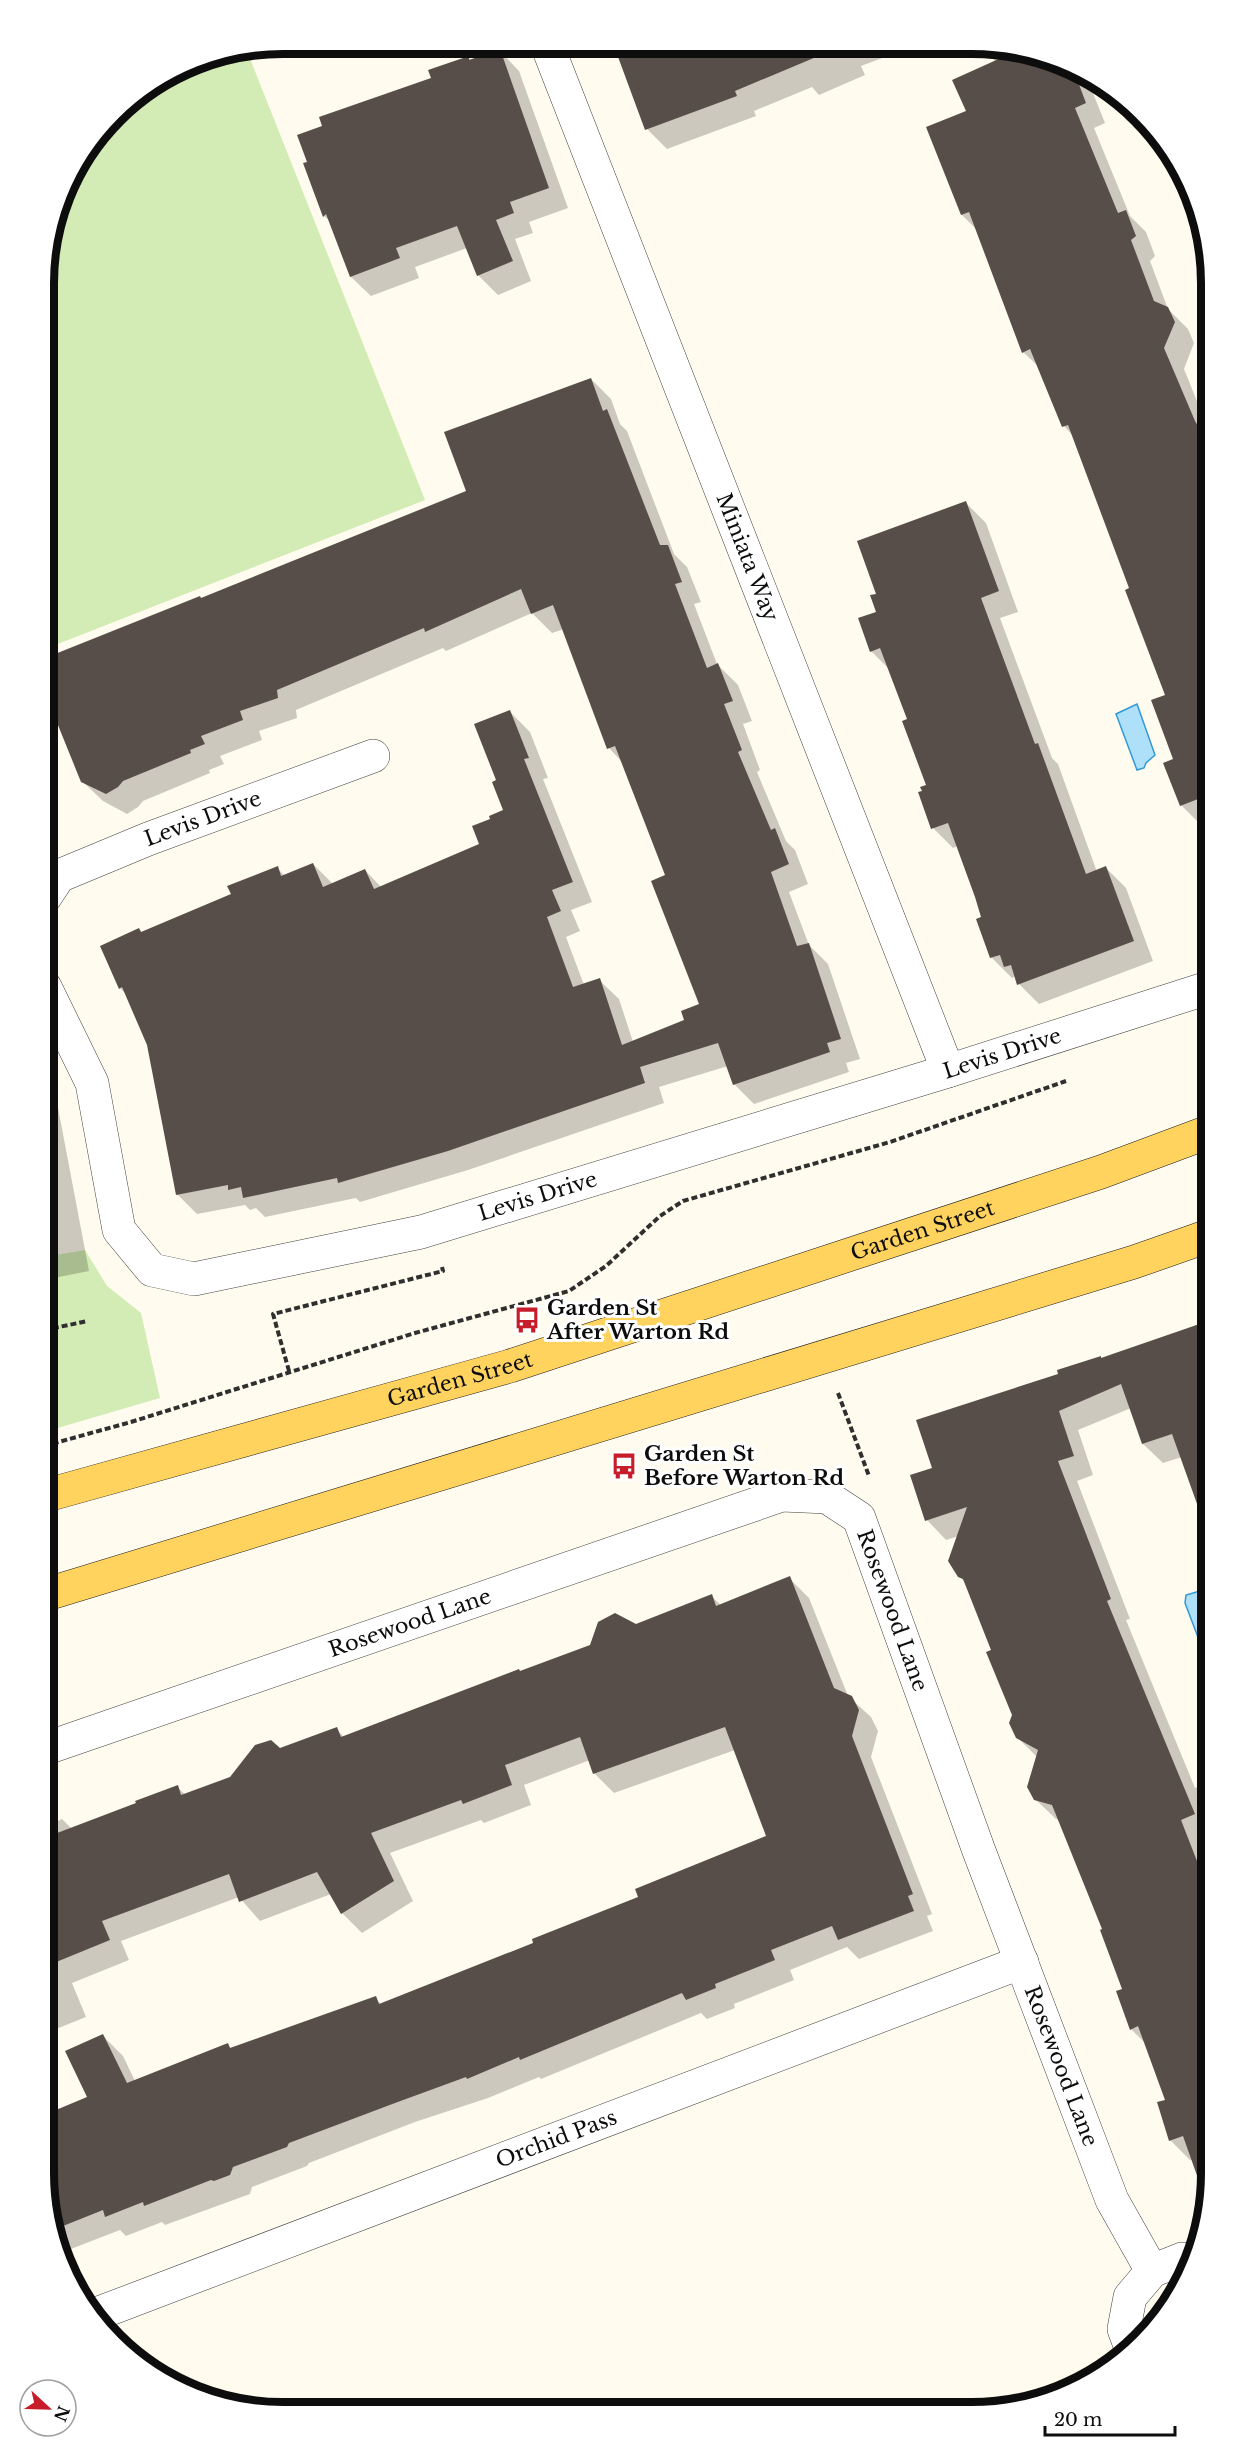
<svg xmlns="http://www.w3.org/2000/svg" width="1255" height="2456" font-family="'Libre Baskerville',serif">
  <style>
    .green { fill: #d3ecb5 }
    .water { fill: #afe0fa; stroke: #3199d6; stroke-width: 1.5 }
    .shadow { fill: #0003 }
    .building { fill: #574e49 }
    .lines { fill: none; stroke-linecap: round; stroke-linejoin: round }
    .minor-casing { stroke: #404040; stroke-width: 34 }
    .major-casing { stroke: #1e1e1e; stroke-width: 34 }
    .path { stroke: #2f2f2f; stroke-width: 4; stroke-dasharray: 6 3; stroke-linecap: butt }
    .minor { stroke: #fff; stroke-width: 33 }
    .major { stroke: #ffd35e; stroke-width: 33 }
    .labels { text-anchor: middle; dominant-baseline: central; stroke-width: 6; stroke-linejoin: round; paint-order: stroke }
    .street-label { font-size: 21px; fill: #0d0d0d; stroke: #fff }
    .poi-label { font-size: 21px; font-weight: bold; fill: #0d0d0d; stroke: #fff; text-anchor: start }
    .rim { fill: none; stroke: #0d0d0d; stroke-width: 8 }
  </style>
  <rect width="100%" height="100%" fill="#fffbee"/>
  <g class="green">
    <path d="M247 51 425 500 45 649 46 252 68 177 125 103 192 62Z"/>
    <path d="M85 1250 107 1286 141 1313 160 1398 44 1432V1257Z"/>
  </g>
  <g class="water">
    <path d="M1137 704 1155 755 1146 763 1144 768 1137 770 1116 714Z"/>
    <path d="M1207 1589 1211 1598V1651L1204 1653 1185 1603 1186 1595Z"/>
  </g>
  <g class="shadow">
    <path d="M616 46 912 47 861 66 865 75 819 95 812 87 754 111 756 116 667 149 647 129Z"/>
    <path d="M990 48H1018L1077 68 1085 73 1105 123 1094 128 1130 216 1146 232 1155 256 1150 261 1168 309 1188 329 1194 343 1184 369 1211 436V839L1206 823 1201 825 1181 805 1167 695 1131 589 1074 437 1064 426 1039 367 1023 352 978 231 962 215 928 128 968 112 995 62Z"/>
    <path d="M500 51 519 71 568 208 529 222 533 233 515 239 531 281 498 295 478 275 467 248 415 267 419 278 371 296 351 277 331 222 324 216 305 164 469 58 472 61Z"/>
    <path d="M591 379 611 399 620 424 627 431 674 554 687 567 701 602 694 604 717 664 738 685 752 721 743 724 760 770 757 772 786 841 795 850 808 884 789 892 809 945 828 964 860 1059 846 1063 849 1072 754 1104 734 1084 728 1066 659 1087 664 1103 468 1170 360 1202 356 1198 265 1217 256 1208 250 1210 245 1205 197 1214 177 1194 149 1044 128 996 120 988 139 930 143 933 233 895 277 868 285 876 313 864 333 884 365 870 382 888 481 845 492 819 505 811 498 781 510 712 530 732 548 778 543 779 592 902 571 910 580 931 566 937 584 985 599 980 619 999 633 1042 686 1021 701 1005 667 876 622 762 609 748 564 629 552 633 532 613 446 651 443 648 296 710 297 718 259 731 262 740 220 756 224 764 209 770 210 773 143 801 138 807 127 814 103 801 82 781 202 600 468 492Z"/>
    <path d="M966 503 986 523 1018 612 1000 618 1052 758 1058 764 1097 872 1106 868 1126 888 1153 961 1039 1004 1019 984 1016 976 1012 978 992 958 978 920 983 918 958 846 953 848 933 828 928 785 908 719 889 669 871 651 878 612V594Z"/>
    <path d="M45 1085 56 1097 89 1271 44 1280Z"/>
    <path d="M1211 1321V1535L1182 1457 1163 1463 1143 1444 1131 1408 1078 1430 1093 1475 1077 1481 1130 1619 1126 1620 1195 1788 1211 1781V2189L1208 2202 1193 2160H1190L1170 2140 1167 2100 1146 2044 1131 2029 1124 1990 1104 1930 1060 1820 1056 1819 1035 1799 1037 1757 1017 1737 1013 1715 993 1651 966 1583 959 1576V1536L946 1540 927 1520 934 1469 1060 1374Z"/>
    <path d="M789 1578 809 1598 848 1696 871 1717 878 1731 871 1757 932 1914 927 1916 933 1931 859 1959 847 1947 790 1970 794 1980 734 2004 735 2008 707 2019 701 2013 541 2079 539 2077 488 2098 415 2122 309 2163 307 2166 252 2187 250 2194 165 2225 162 2222 126 2236 120 2230 58 2254 47 2192 49 2191 44 2173V2115L89 2098 103 2036 123 2056 135 2081 227 2044 232 2049 375 1998 382 2005 535 1944 640 1898 768 1837 735 1750 614 1793 594 1773 590 1760 524 1785 531 1805 484 1823 481 1820 390 1853 413 1901 362 1933 342 1913 331 1894 260 1921 239 1897 121 1941 129 1960 72 1983 86 2017 56 2029 44 2017V1827L62 1819 72 1829 177 1787 186 1795 231 1778 280 1750 336 1729 344 1737 591 1646 635 1626 711 1596 721 1605Z"/>
  </g>
  <g class="building">
    <path d="M614 46H729L840 47 735 91 737 96 645 130Z"/>
    <path d="M500 49 549 188 510 202 514 213 496 220 513 261 477 276 457 226 396 248 400 258 350 277 326 214 323 217 303 163 307 162 297 135 322 126 319 117 431 78 428 70 469 56V60Z"/>
    <path d="M1021 49 1072 66 1086 103 1075 108 1118 213 1126 210 1136 236 1131 240 1154 301 1168 307 1175 322 1164 348 1195 421 1211 449V794L1180 806 1163 763 1173 759 1151 700 1165 695 1125 590 1129 588 1068 425 1062 427 1030 349 1022 353 969 212 961 215 926 127 966 111 952 80Z"/>
    <path d="M591 378 603 411 607 409 660 545H668L682 582 675 584 707 668 718 663 733 701 724 704 742 750 738 752 771 830 775 828 789 864 771 872 797 946 809 943 841 1039 827 1043 830 1052 733 1085 718 1043 640 1067 645 1083 448 1151 338 1183 337 1178 243 1198 241 1187 228 1190V1185L176 1195 147 1045 122 987 119 989 100 946 139 928 141 932 231 894 227 886 278 866 281 876 313 863 323 887 365 869 374 889 479 844 472 826 490 819 489 816 503 810 492 782 496 780 474 724 510 710 529 758 524 759 573 882 552 890 561 911 547 917 573 987 600 978 622 1045 684 1020 681 1011 699 1004 651 881 665 875 615 746 607 749 553 605 531 614 521 589 425 632 424 628 277 690 278 698 240 711 243 720 201 736 205 744 190 750 191 753 123 781 118 787 106 794 81 782 45 693V658L200 596 201 598 466 491 444 432Z"/>
    <path d="M966 501 999 591 981 598 1035 744 1038 743 1086 874 1106 866 1134 941 1017 985 1011 965 1004 967 1000 955 990 958 976 919 981 917 975 897 948 823 931 829 918 792 922 791 920 787 926 785 902 721 907 719 880 648 870 652 858 618 876 612 870 595 876 594 857 541Z"/>
    <path d="M1211 1320V1528L1206 1529 1172 1434 1142 1444 1121 1384 1059 1411 1074 1456 1058 1461 1111 1599 1107 1601 1195 1814 1181 1820 1211 1897V2189L1208 2201H1206L1183 2136 1169 2141 1157 2102 1165 2100 1138 2026 1130 2030 1116 1991 1122 1989 1100 1930 1102 1929 1052 1805 1034 1800 1027 1787 1038 1750 1016 1738 1009 1723 1012 1715 986 1652 991 1650 963 1579 958 1577 948 1561 967 1507 925 1521 910 1475 932 1468 916 1420 1058 1374 1057 1370 1101 1356V1358Z"/>
    <path d="M790 1576 834 1688 852 1696 859 1710 852 1736 913 1894 908 1896 914 1911 838 1940 832 1926 771 1950 775 1960 715 1984 716 1988 686 2000 682 1993 520 2060 519 2057 467 2079 466 2077 395 2103 289 2143 287 2147 233 2167 230 2175 214 2181 211 2180 144 2206 143 2202 105 2217 103 2210 53 2230 44 2173V2115L87 2097 65 2051 103 2034 127 2083 228 2043 230 2048 376 1996 379 2004 533 1943 532 1939 638 1897 635 1889 766 1836 725 1727 593 1774 580 1737 505 1765 512 1785 463 1804 461 1800 371 1833 394 1881 341 1914 317 1872 239 1902 229 1874 102 1921 110 1940 44 1967V1838L136 1803 135 1801 178 1785 181 1795 230 1777 255 1745 271 1740 280 1748 337 1727 341 1737 519 1669 520 1671 590 1645 598 1622 615 1613 636 1624 712 1594 716 1606Z"/>
  </g>
  <g class="lines">
    <g class="minor-casing">
      <g id="minor">
        <path id="s1" d="M547 45 948 1071"/>
        <path id="s2" d="M45 897 59 876 148 839 373 756"/>
        <path id="s3" d="M45 987 92 1083 119 1230 152 1270 194 1279 421 1232 948 1071 1211 987"/>
        <path id="s4" d="M44 1749 782 1495 827 1497 859 1518 979 1851 1112 2200 1152 2271"/>
        <path id="s5" d="M96 2319 99 2313 1022 1962"/>
        <path d="M1131 2348 1124 2329 1130 2297 1152 2271 1182 2259 1194 2260"/>
      </g>
    </g>
    <g class="major-casing">
      <g id="major">
        <path id="s6" d="M44 1496 510 1366 1101 1172 1211 1131"/>
        <path d="M44 1595 1134 1262 1211 1235"/>
      </g>
    </g>
    <g class="path">
      <path d="M44 1330 88 1321"/>
      <path d="M289 1371 273 1314 443 1271 442 1267"/>
      <path d="M838 1393 869 1476"/>
      <path d="M44 1446 131 1422 415 1333 569 1291 606 1266 660 1216 683 1201 890 1142 1066 1081"/>
    </g>
    <use href="#minor" class="minor"/>
    <use href="#major" class="major"/>
  </g>
  <defs>
    <g id="bus-bare" transform="scale(2.07)"><path d="M-5-6H5V4H4V6H2V4H-2V6H-4V4H-5ZM-3.5-4V0h7V-4ZM-3.5 1.2v1.5H-2V1.2ZM2 1.2v1.5H3.5V1.2Z" fill="#c71c29" stroke="#fff" stroke-width="2.5" paint-order="stroke"/></g>
  </defs>
  <g fill-rule="evenodd">
    <use href="#bus-bare" x="527" y="1320"/>
    <use href="#bus-bare" x="624" y="1466"/>
  </g>
  <g class="labels">
    <g class="street-label">
      <text stroke="none"><textPath href="#s1" startOffset="550">Miniata Way</textPath></text>
      <text stroke="none"><textPath href="#s2" startOffset="180">Levis Drive</textPath></text>
      <text stroke="none"><textPath href="#s3" startOffset="1191">Levis Drive</textPath></text>
      <text stroke="none"><textPath href="#s3" startOffset="705">Levis Drive</textPath></text>
      <text stroke="none"><textPath href="#s6" startOffset="918">Garden Street</textPath></text>
      <text stroke="none"><textPath href="#s6" startOffset="432">Garden Street</textPath></text>
      <text stroke="none"><textPath href="#s4" startOffset="962">Rosewood Lane</textPath></text>
      <text stroke="none"><textPath href="#s4" startOffset="387">Rosewood Lane</textPath></text>
      <text stroke="none"><textPath href="#s4" startOffset="1448">Rosewood Lane</textPath></text>
      <text stroke="none"><textPath href="#s5" startOffset="496">Orchid Pass</textPath></text>
    </g>
    <g class="poi-label">
      <text x="547" y="1308">Garden St<tspan x="547" dy="24">After Warton Rd</tspan></text>
      <text x="644" y="1454">Garden St<tspan x="644" dy="24">Before Warton Rd</tspan></text>
    </g>
  </g>
  <path d="M0 0H1255V2456H0ZM283 54H972A229 229 0 0 1 1201 283V2173A229 229 0 0 1 972 2402H283A229 229 0 0 1 54 2173V283A229 229 0 0 1 283 54Z" fill="#fff" fill-rule="evenodd"/>
  <path class="rim" d="M283 54H972A229 229 0 0 1 1201 283V2173A229 229 0 0 1 972 2402H283A229 229 0 0 1 54 2173V283A229 229 0 0 1 283 54Z"/>
  <g transform="translate(48 2408) rotate(112)"><circle r="28" fill="#ffffff" stroke="#9e9e9e" stroke-width="1.5"/>
  <path d="M0-4.5L10 22L0 15L-10 22Z" fill="#c71c29"/>
  <text y="-9" font-size="16" font-weight="bold" text-anchor="middle" fill="#0d0d0d">N</text>
  </g>
  <path d="M1045 2426v9h130v-9" fill="none" stroke="#0d0d0d" stroke-width="3"/>
  <text x="1054" y="2426" font-size="18" fill="#0d0d0d" stroke="#ffffff" stroke-width="4.5" paint-order="stroke">20 m</text>
</svg>
